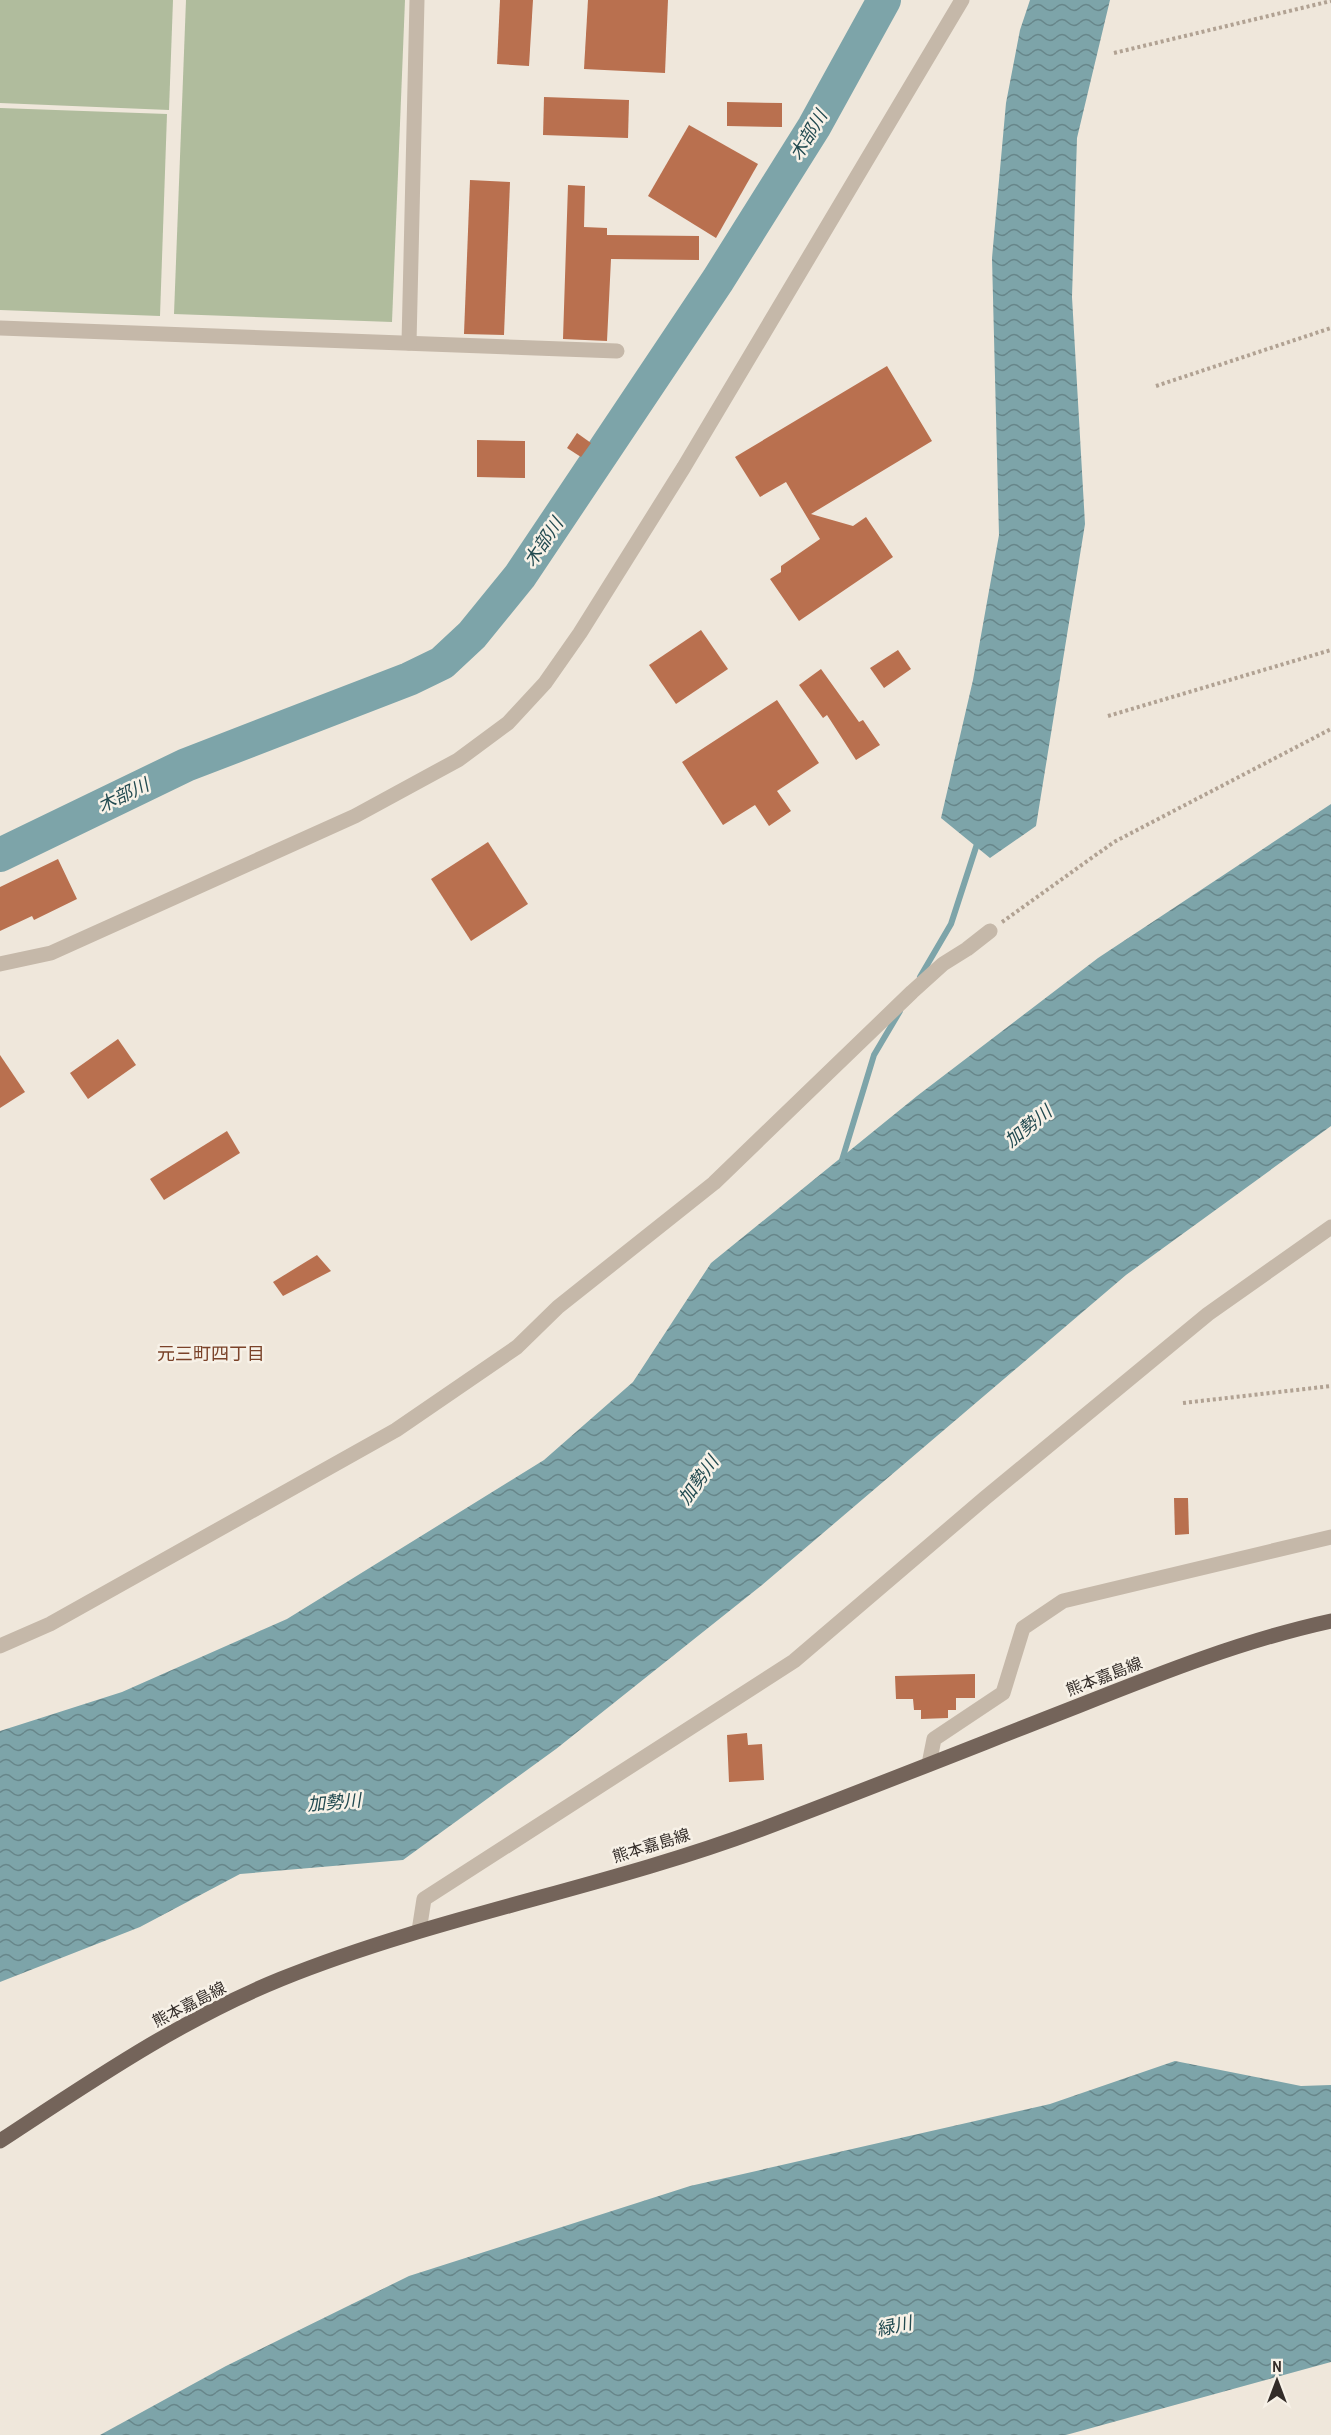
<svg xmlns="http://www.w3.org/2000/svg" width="1331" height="2435" font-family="'Archivo Narrow','Noto Sans JP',sans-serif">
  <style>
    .green { fill: #b0bc9d }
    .water { fill: url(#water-waves) }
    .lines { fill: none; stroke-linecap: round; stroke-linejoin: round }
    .stream { stroke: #7da4a9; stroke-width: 6 }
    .river { stroke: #7da4a9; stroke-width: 34 }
    .building { fill: #b9704f }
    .path { stroke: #b1a293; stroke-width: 4; stroke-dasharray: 3 3; stroke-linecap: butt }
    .minor { stroke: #c5b8a9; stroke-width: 15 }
    .major { stroke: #74645a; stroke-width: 15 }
    .labels { text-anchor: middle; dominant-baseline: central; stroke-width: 5; stroke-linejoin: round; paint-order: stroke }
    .street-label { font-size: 16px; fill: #332c28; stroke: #f7f1e7 }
    .water-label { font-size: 18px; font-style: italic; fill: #224a50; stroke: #f7f1e7 }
    .neighbourhood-label { font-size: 18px; fill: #7a4229; stroke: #f7f1e7 }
  </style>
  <defs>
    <pattern id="water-waves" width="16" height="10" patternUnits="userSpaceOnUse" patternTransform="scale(1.5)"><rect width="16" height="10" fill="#7da4a9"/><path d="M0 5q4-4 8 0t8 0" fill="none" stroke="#67868a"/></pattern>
  </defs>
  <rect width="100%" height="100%" fill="#efe7db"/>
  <g class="green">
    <path d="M0 0H173L169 110 0 103Z"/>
    <path d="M186 0H405L392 322 174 314Z"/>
    <path d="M0 108 167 114 160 316 0 310Z"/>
  </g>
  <g class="water">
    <path d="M1030 0H1110L1077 138 1072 297 1085 524 1036 826 990 858 941 818 973 680 999 535 992 258 1006 103 1020 30Z"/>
    <path d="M1331 804V1126L1126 1275 762 1585 556 1749 403 1860 240 1874 140 1927 0 1982V1731L122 1692 287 1619 544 1460 633 1382 711 1263 917 1096 1098 958Z"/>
    <path d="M1175 2061 1301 2086 1331 2085V2362L1066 2435H100L226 2366 409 2276 690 2186 1050 2104Z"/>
  </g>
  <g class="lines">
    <g class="stream">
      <path d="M920 977 951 924 978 841"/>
      <path d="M842 1160 874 1055 900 1011"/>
    </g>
    <path class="river" d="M0 855 186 765 409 679 442 663 472 635 520 576 718 280 814 127 884 0"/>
  </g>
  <g class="building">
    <path d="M500 0H533L529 66 497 64Z"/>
    <path d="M588 0H668L665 73 584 69Z"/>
    <path d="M544 97 629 100 628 138 543 135Z"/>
    <path d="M727 102 782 103V127L727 126Z"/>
    <path d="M689 125 758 164 716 238 648 196Z"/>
    <path d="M470 180 510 182 504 335 464 334Z"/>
    <path d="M568 185 585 186 584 227 607 228V235L699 236V260L611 259 607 341 563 339Z"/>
    <path d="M887 366 932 441 811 514 853 526 866 517 893 557 799 621 770 579 781 572V566L820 539 786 482 760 497 735 457Z"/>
    <path d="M577 433 591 443 581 457 567 448Z"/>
    <path d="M477 440 525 441V478L477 477Z"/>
    <path d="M701 630 728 669 676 704 649 665Z"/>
    <path d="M898 650 911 669 884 688 870 668Z"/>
    <path d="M821 669 859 722 863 720 880 745 856 760 827 715 823 718 799 685Z"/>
    <path d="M777 700 819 763 777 791 791 811 769 826 755 805 723 825 682 762Z"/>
    <path d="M488 842 528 904 471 941 431 879Z"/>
    <path d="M58 859 77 899 34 920 32 916 0 931V887Z"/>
    <path d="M118 1039 136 1065 88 1099 70 1073Z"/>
    <path d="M0 1055 25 1092 0 1108Z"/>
    <path d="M227 1131 240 1153 164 1200 150 1179Z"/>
    <path d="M317 1255 331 1271 283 1296 273 1282Z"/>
    <path d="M1174 1498H1188L1189 1534 1175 1535Z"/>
    <path d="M975 1674V1698H956V1710H948V1718L921 1719V1710H914L913 1699H896L895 1676Z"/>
    <path d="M747 1733 748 1745 762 1744 764 1780 729 1782 727 1735Z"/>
  </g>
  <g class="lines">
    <g class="path">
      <path d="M1114 53 1331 1"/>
      <path d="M1156 386 1331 328"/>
      <path d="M1108 716 1331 650"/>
      <path d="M1002 922 1114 842 1331 729"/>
      <path d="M1183 1403 1331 1386"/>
    </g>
    <g class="minor">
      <path d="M0 328 617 351"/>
      <path d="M409 343 417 0"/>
      <path d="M0 964 51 953 355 816 458 760 508 723 545 683 580 633 684 467 962 0"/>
      <path d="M0 1646 50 1624 396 1430 517 1347 558 1307 714 1183 912 992 943 964 967 949 990 931"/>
      <path d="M929 1764 934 1739 1003 1693 1023 1628 1063 1601 1331 1537"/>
      <path d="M419 1931 424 1899 794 1661 985 1498 1208 1314 1331 1227"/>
    </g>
    <path class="major" d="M0 2141C90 2082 180 2020 281 1979 437 1916 605 1888 762 1829 868 1789 973 1747 1078 1706 1161 1673 1244 1640 1331 1621"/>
  </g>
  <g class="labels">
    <g class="street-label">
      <text transform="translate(1104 1676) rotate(-21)">熊本嘉島線</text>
      <text transform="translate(651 1845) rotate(-17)">熊本嘉島線</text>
      <text transform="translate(189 2004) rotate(-27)">熊本嘉島線</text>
    </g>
    <g class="water-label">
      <text transform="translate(808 135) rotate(-59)">木部川</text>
      <text transform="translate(543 542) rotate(-56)">木部川</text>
      <text transform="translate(123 795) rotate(-26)">木部川</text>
      <text transform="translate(1028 1126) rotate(-39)">加勢川</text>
      <text transform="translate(698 1480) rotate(-54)">加勢川</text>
      <text transform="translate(334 1802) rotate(-5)">加勢川</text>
      <text transform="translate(894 2326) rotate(-12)">緑川</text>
    </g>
    <g class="neighbourhood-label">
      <text x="211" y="1353">元三町四丁目</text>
    </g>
  </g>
  <g transform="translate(1277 2381)" stroke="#f7f1e7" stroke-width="4.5" paint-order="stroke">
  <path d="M0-4.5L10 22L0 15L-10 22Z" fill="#332c28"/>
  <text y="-9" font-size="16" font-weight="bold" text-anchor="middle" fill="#332c28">N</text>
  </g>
</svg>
